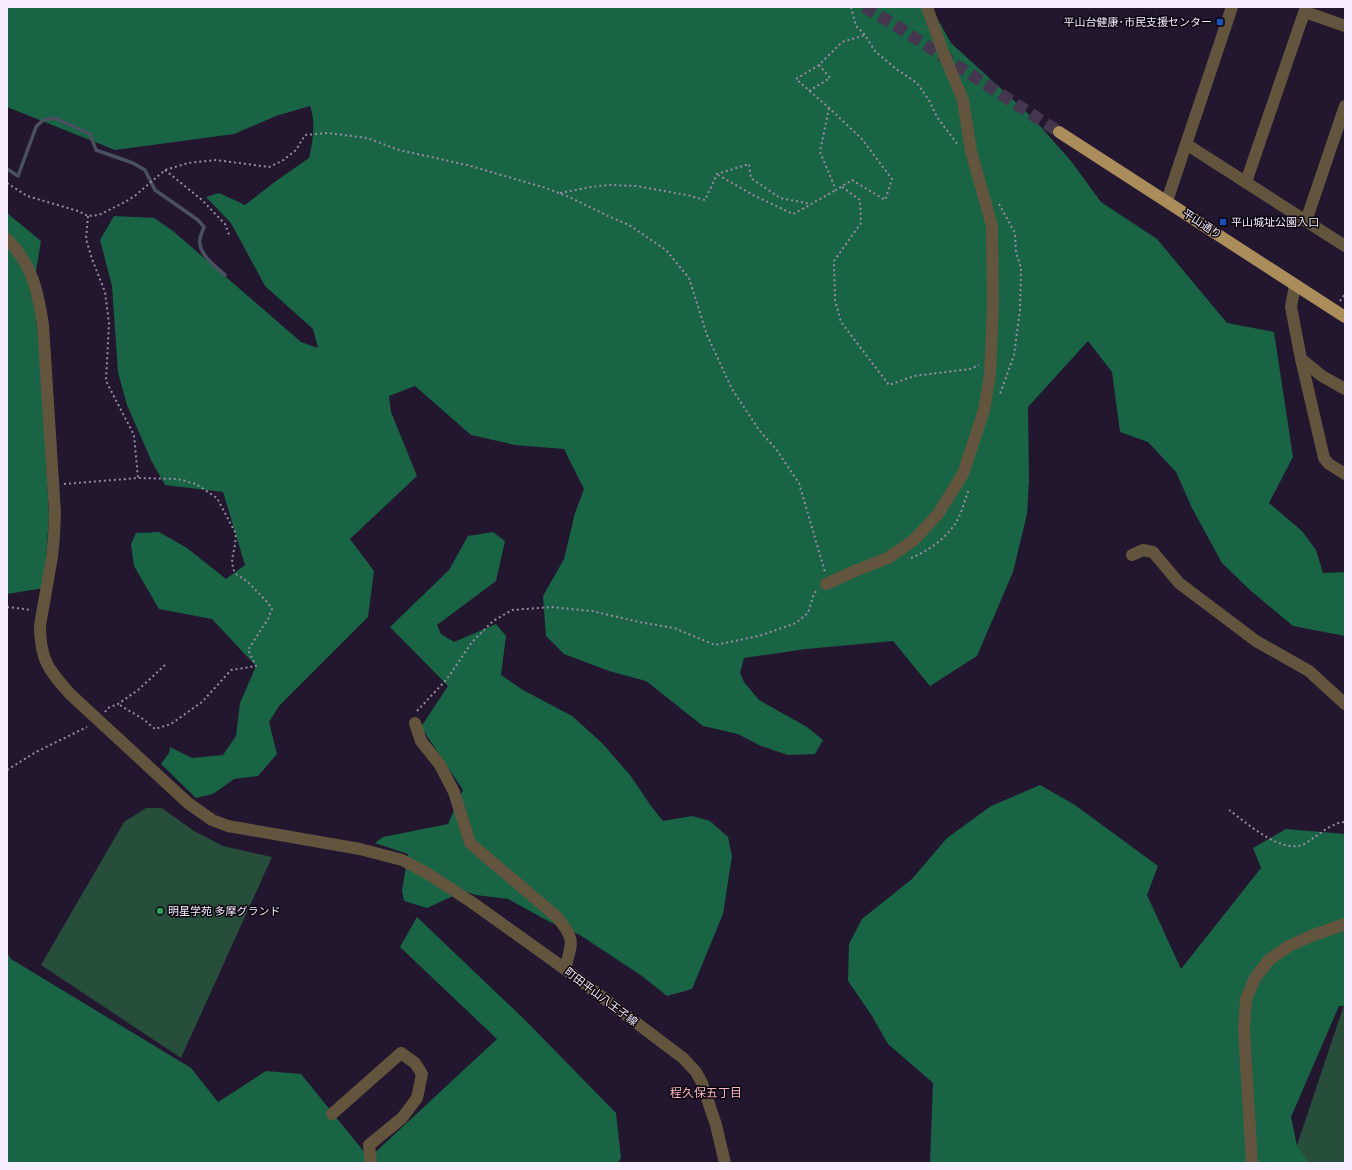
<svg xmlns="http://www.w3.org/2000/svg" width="1352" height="1170" font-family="'Fira Sans Condensed','Noto Sans JP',sans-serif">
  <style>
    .green { fill: #274e3b }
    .forest { fill: #186445 }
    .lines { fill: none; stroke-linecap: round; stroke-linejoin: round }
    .stream { stroke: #4a505f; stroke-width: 3.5 }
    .major-tunnel { stroke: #43364e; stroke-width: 12; stroke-dasharray: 12 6; stroke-linecap: butt }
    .path { stroke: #978ca1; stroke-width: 2; stroke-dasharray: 2 3; stroke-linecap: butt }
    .minor { stroke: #63553d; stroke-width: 12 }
    .major { stroke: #aa8d5a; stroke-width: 12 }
    .transit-dot { fill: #1a4fb4; stroke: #0a050f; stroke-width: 1.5 }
    .leisure-dot { fill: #2e9e5b; stroke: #0a050f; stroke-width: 1.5 }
    .labels { text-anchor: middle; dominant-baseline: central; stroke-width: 3; stroke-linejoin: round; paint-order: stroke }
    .poi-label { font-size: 11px; fill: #f6edff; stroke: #0a050f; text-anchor: start }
    .street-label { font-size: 11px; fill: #f6edff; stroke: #0a050f }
    .neighbourhood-label { font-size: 12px; fill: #fab7c3; stroke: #0a050f }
  </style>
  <rect width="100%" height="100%" fill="#23162f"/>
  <g class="green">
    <path d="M146 808H162L194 831 223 846 272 857 181 1058 41 965 124 822Z"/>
    <path d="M1345 1002V1163H1293L1292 1160Z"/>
  </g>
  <g class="forest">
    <path d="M7 7H931L951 43 1033 118 1071 161 1101 202 1157 239 1227 323 1274 332 1293 457 1269 503 1302 531 1316 550 1323 573 1345 572V636L1293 626 1251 591 1222 563 1192 508 1176 472 1148 442 1120 432 1112 372 1088 341 1028 407 1029 481 1027 514 1013 572 977 656 930 686 893 641 806 649 744 658 740 673 744 682 759 700 807 727 823 740 815 754 788 755 761 746 738 734 703 726 646 681 609 671 564 654 546 636 543 596 564 559 575 513 584 489 564 449 515 445 471 435 415 386 389 396 391 412 417 476 350 539 374 571 368 617 279 706 269 722 277 754 258 776 234 779 213 794 196 798 161 764 169 753 170 747 192 758 223 755 236 736 240 703 256 666 212 619 159 609 134 566 131 544 136 533 159 532 187 548 226 579 245 565 223 492 165 485 151 460 127 405 118 372 112 286 100 240 114 216 154 218 173 231 301 342 318 348 313 329 265 286 231 223 206 197 219 193 245 205 276 181 309 158C313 141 316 122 310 106L276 116 234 134 115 150 7 107Z"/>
    <path d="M7 213 41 241 33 288 41 366 49 516 44 588 7 594Z"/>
    <path d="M493 532 505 541 496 581 437 625 441 634 454 642 496 624 506 636 501 675 523 690 572 716 602 743 630 775 651 806 663 821 692 816 710 821 728 837 732 856 723 914 692 989 667 996 642 976 580 935 550 922 508 899 476 895 464 891 427 908 404 901 402 891 408 854 375 843 383 837 448 824 463 790 421 727 448 686 390 627 449 570 468 536Z"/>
    <path d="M1040 785 1075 805 1158 866 1147 895 1181 969 1261 868 1253 848 1286 829 1345 834V1006H1339L1291 1117 1297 1146 1309 1163H930L933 1083 888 1044 872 1016 848 981 849 944 862 919 912 879 947 838 991 806Z"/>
    <path d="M417 917 526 1021 616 1113 621 1158 618 1163H7V953L11 959 191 1068 218 1102 266 1071 301 1074 369 1158 497 1039 400 947Z"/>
  </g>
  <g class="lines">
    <path class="stream" d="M7 169 18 176 36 127 43 120 55 118 90 134 96 150 133 163 145 170 155 190 198 220 204 227C203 231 200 235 200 239 197 253 216 267 225 275"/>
    <path class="major-tunnel" d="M864 7 895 25 1059 132"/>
    <g class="path">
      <path d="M851 7 856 26 865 35 875 51 896 69 917 83 929 100 937 117 958 145"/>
      <path d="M809 91 830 78 819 65"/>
      <path d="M829 108 820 152 836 190 852 180 885 200 892 179 862 139 829 108 796 79 819 65 842 42 865 35"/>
      <path d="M165 170 202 200 225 224 230 237"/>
      <path d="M718 175 753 195 793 214 810 205"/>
      <path d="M7 183 27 196 78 211 88 216 99 215 125 202 136 195 165 170 188 163 216 160 269 167 282 161 296 150 305 135 328 133 367 138 399 150 467 165 546 188 569 197 608 216 629 225 666 250 689 278 707 335 732 389 759 430 776 449 799 483 825 572"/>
      <path d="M842 187 860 200 861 223 834 261 835 300 841 322 889 385 914 376 970 369 979 365"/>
      <path d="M560 193 591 187 609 185 636 186 687 195 705 200 717 174 749 164 751 178 780 198 811 204 836 190"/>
      <path d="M999 204 1015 233 1016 252 1021 268 1020 310 1014 355 1000 394"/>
      <path d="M88 216 86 239 92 259 105 292 109 323 106 381 134 435 138 478"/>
      <path d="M1340 301 1345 294"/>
      <path d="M64 484 138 478 178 479 196 484 217 498 236 534 235 545 232 559 233 569 236 574 248 582 268 603 272 609 268 619 248 650 256 666 231 670 202 702 171 724 155 729 143 719 118 704"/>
      <path d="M911 558C928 551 945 539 955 524 961 515 965 500 969 489"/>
      <path d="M7 607 32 610"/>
      <path d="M417 711 447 679 472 642 493 621 512 610 552 607 592 611 639 622 674 628 715 645 759 636 796 623 808 613 814 593 817 591"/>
      <path d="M105 712 108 708 118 704 138 690 165 665"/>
      <path d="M7 770 36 752 87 727"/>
      <path d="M1229 810C1246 822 1279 853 1302 845 1306 844 1311 839 1315 837 1323 831 1335 822 1345 822"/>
    </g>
    <g class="minor">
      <path d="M1305 12 1345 26"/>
      <path d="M1186 144 1345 246"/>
      <path d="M1246 182 1306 7"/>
      <path d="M1167 201 1232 7"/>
      <path d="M1306 221 1345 106"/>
      <path d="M7 239C32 264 38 291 43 325L55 513 54 536 52 557 40 625C40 660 48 669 70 694L188 803 212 820 228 826 360 849 402 860 425 872 470 901 565 969 683 1058 696 1072 702 1083 716 1125 725 1163"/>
      <path d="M1295 285 1291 307 1301 359 1324 458 1329 464 1345 474"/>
      <path d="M1301 359 1322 376 1345 389"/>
      <path d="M1132 555 1143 550 1153 552 1179 583 1256 641 1309 671 1345 704"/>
      <path d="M826 584 857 570 888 558 914 540 938 514 963 474 984 410 990 375 993 305 992 226 971 151 963 100 943 52 927 7"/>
      <path d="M415 723 421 741 440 765 454 792 470 843 557 917C576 940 572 942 565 969"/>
      <path d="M332 1114 401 1053 415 1063 422 1074 417 1098 402 1118 369 1145 371 1163"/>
      <path d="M1252 1163 1244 1030 1246 999 1255 978 1269 960 1289 946 1311 936 1345 924"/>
    </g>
    <path class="major" d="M1059 132 1345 317"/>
  </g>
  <g class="transit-dot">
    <rect x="1216" y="18" width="8" height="8" rx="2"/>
    <rect x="1219" y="218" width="8" height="8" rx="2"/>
  </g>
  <circle class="leisure-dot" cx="160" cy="911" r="4"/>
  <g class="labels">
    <g class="poi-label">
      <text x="1212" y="22" text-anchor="end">平山台健康･市民支援センター</text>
      <text x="1231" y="222">平山城址公園入口</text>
      <text x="168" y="911">明星学苑 多摩グランド</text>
    </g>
    <g class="street-label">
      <text transform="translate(1202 224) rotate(33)">平山通り</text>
      <text transform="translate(601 997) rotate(37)">町田平山八王子線</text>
    </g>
    <g class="neighbourhood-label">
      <text x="706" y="1093">程久保五丁目</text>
    </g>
  </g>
  <rect width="1352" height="1170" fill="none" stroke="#f6edff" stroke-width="16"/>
</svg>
